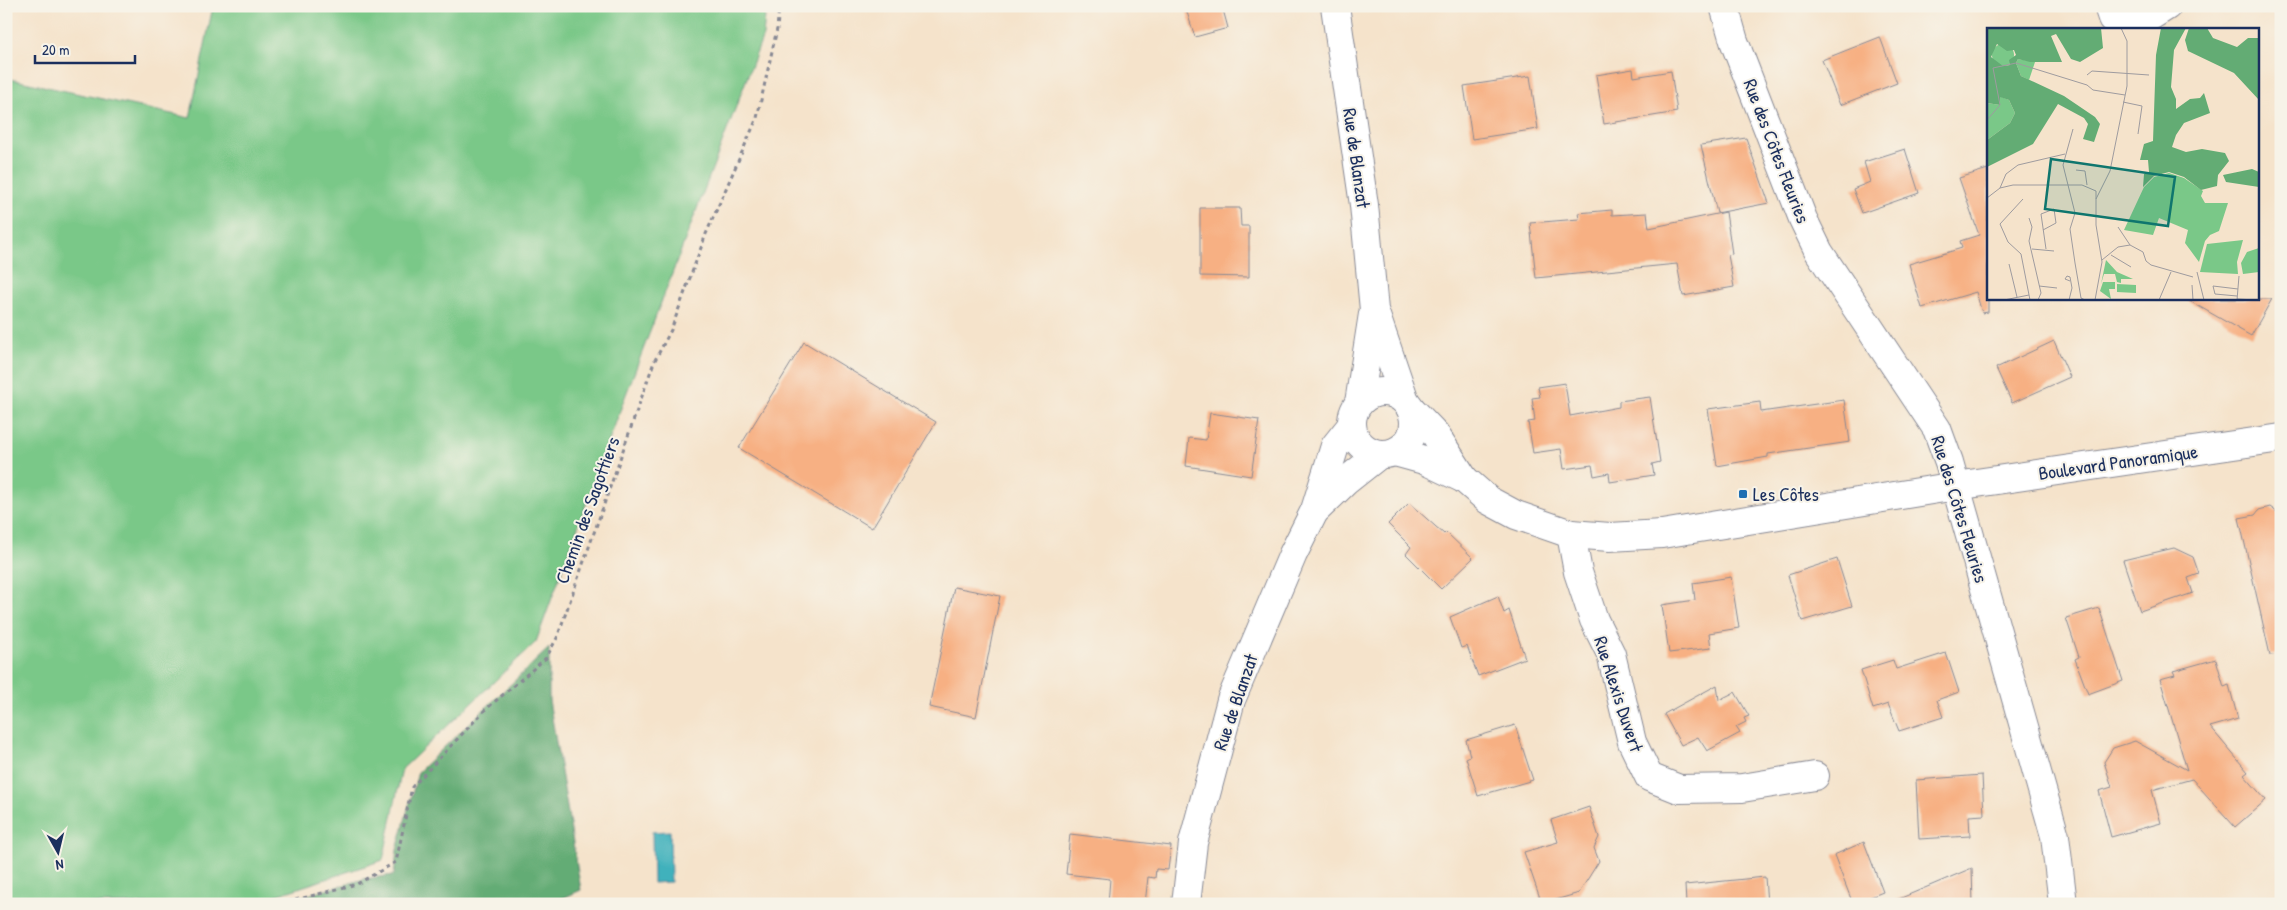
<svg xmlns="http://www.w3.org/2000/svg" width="2287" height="910" font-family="'Patrick Hand',sans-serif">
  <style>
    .green { fill: #7ac888; stroke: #4a7c73 }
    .forest { fill: #63ac74; stroke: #3f6e69 }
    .water { fill: #41b1bc; stroke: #2e708d }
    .building { fill: #f7b083 }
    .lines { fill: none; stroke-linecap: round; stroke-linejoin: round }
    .street-casing { stroke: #888994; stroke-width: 30 }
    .secondary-casing { stroke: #888994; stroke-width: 30 }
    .path { stroke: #888994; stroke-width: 3; stroke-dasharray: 4 4; stroke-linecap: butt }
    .street { stroke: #fff; stroke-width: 28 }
    .secondary { stroke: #fff; stroke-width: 28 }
    .poi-dot { fill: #1f6fb2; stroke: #f7f3e8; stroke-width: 2 }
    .labels { text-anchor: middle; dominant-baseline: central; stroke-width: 4; stroke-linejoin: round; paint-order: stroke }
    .street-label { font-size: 19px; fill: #1b2f5e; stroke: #f7f3e8 }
    .poi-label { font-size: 19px; fill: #1b2f5e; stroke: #f7f3e8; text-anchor: start }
    .inset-road { fill: none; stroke: #9e9b9f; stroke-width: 1 }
    .view { fill: #0f766e; fill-opacity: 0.15; stroke: #0f766e; stroke-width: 2.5 }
    .inset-edge { fill: none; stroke: #1b2f5e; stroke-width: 2.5 }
  </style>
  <rect width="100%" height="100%" fill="#f7f3e8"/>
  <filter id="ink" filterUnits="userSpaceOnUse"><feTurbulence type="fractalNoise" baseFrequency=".02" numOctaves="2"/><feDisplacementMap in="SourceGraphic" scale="10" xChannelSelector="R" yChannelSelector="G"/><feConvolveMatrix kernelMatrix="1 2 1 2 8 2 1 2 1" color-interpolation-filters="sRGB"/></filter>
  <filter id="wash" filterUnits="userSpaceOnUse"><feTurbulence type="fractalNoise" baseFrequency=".0096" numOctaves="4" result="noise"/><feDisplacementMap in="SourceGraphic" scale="20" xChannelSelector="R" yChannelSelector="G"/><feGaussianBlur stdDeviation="1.12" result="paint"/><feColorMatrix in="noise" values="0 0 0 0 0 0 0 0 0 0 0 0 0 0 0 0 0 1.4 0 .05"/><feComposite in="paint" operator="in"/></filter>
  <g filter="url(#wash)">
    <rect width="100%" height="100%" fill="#f5e3cb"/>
    <path class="green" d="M213 6H766L763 36 625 397 536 642 402 769 383 860 250 904H6V78L190 118Z"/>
    <path class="forest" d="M549 648V700L581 890 550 904H276L364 879 394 875 397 850 418 772Z"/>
    <path class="water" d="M670 831 671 882 653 883 652 832Z"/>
    <g id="blocks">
      <g class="building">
        <path d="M1185 6H1222L1228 28 1195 37Z"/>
        <path d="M1880 37 1897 83 1840 105 1822 60Z"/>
        <path d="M1633 69 1634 77 1671 71 1677 112 1604 124 1596 75Z"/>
        <path d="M1530 76 1538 129 1472 139 1464 86Z"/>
        <path d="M1746 138 1769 203 1717 213 1701 145Z"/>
        <path d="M1905 149 1919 193 1862 213 1853 189 1870 182 1864 162Z"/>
        <path d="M1988 169V312L1982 313 1976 292 1922 308 1909 264 1962 248 1960 241 1979 235 1959 178Z"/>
        <path d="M1200 208H1240L1241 226H1249V277L1200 276Z"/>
        <path d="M1612 210V215L1647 213 1649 228 1726 212 1732 254 1728 255 1734 287 1683 296 1677 264 1536 278 1530 223 1579 219 1578 213Z"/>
        <path d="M2186 299H2272L2251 336Z"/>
        <path d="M2054 341 2070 377 2012 403 1996 368Z"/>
        <path d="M804 342 936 422 872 528 739 448Z"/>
        <path d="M1565 383 1570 416 1619 407V401L1650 397 1660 462 1652 464 1654 475 1610 482 1609 473 1594 476 1592 465 1564 469 1561 449 1533 453 1528 422 1535 421 1532 398 1540 397 1538 387Z"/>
        <path d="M1844 400 1850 442 1768 454V457L1717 466 1708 409 1760 402 1761 412Z"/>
        <path d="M1210 413 1259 420 1251 476 1186 466 1189 438 1206 440Z"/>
        <path d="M1409 503 1444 534 1446 532 1473 558 1441 589 1406 554 1411 547 1388 524Z"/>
        <path d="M2270 507 2281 515V654L2270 655 2239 518 2255 515 2259 510Z"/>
        <path d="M2174 548 2193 557 2199 574 2188 578 2193 593 2140 611 2123 560Z"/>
        <path d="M1837 559 1852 606 1802 621 1788 575Z"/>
        <path d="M1731 577 1739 628 1709 633 1711 648 1669 653 1662 605 1695 600 1693 583Z"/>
        <path d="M954 587 1000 596 976 717 929 707Z"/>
        <path d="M1498 596 1504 613 1509 610 1525 658 1478 676 1467 646 1461 648 1450 617Z"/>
        <path d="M2099 608 2123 681 2088 694 2075 659 2079 657 2066 618Z"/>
        <path d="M1946 653 1959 692 1937 700 1943 717 1899 731 1888 704 1873 709 1861 670 1893 660 1896 669Z"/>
        <path d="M2216 659 2224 687 2229 685 2238 719 2210 727 2248 772 2244 775 2266 800 2235 827 2192 779 2152 790 2161 823 2111 837 2099 791 2112 787 2104 762 2113 748 2135 741 2187 770 2160 679 2175 675 2173 671Z"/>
        <path d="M1717 685 1719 700 1735 692 1749 716 1744 718 1746 722 1736 727 1740 733 1707 751 1698 737 1681 745 1664 714Z"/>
        <path d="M1515 725 1533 780 1478 796 1466 758 1470 756 1466 740Z"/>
        <path d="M1982 775 1984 815 1969 816 1970 836 1919 839 1916 780Z"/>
        <path d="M1589 807 1599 837 1594 848 1599 861 1579 893 1542 904 1524 852 1558 842 1551 820Z"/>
        <path d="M1070 834 1171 846 1168 870 1156 869 1155 878 1148 877 1145 904H1108L1110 879 1066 874Z"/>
        <path d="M1864 842 1883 892 1853 904 1834 855Z"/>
        <path d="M1972 868 1973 904H1887Z"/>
        <path d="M1765 877 1767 904H1686L1685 885Z"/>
      </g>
    </g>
  </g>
  <g filter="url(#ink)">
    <use href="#blocks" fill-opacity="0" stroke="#888994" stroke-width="1"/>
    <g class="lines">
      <g class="street-casing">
        <g id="street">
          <path d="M1724 6 1734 41 1803 219 1819 252 1937 429 1949 462 2055 836 2063 904"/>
          <path d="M2108 6 2112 18 2143 21 2167 6"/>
          <path d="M1411 409 1435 434 1464 479"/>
          <path d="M1395 452 1424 460 1464 479 1488 500 1516 515 1571 534 1610 537 1662 534 1956 486 2281 438"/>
          <path d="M1317 509 1346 481 1380 454"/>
          <path d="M1571 534 1578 572 1594 620 1611 654 1632 742 1649 777 1679 789 1742 788 1815 776"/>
          <path d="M1186 904 1193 843 1231 700 1293 554 1315 510 1335 446 1351 426"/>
        </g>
      </g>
      <g class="secondary-casing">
        <g id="secondary">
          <path d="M1335 6 1364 205 1374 310 1405 401"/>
          <circle cx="1383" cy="423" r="31"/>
          <path d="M1359 403 1373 314"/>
        </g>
      </g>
      <path class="path" d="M280 904 357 884 396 862 412 787 484 711 546 658 557 638 654 362 671 330 706 234 757 118 777 29 779 6"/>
      <use href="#street" class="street"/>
      <use href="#secondary" class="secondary"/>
    </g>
  </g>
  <rect class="poi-dot" x="1738" y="489" width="10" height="10" rx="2.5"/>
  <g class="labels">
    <g class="street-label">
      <text transform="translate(1777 151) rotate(69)">Rue des Côtes Fleuries</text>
      <text transform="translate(1357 158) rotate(82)">Rue de Blanzat</text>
      <text transform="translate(2118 462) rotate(-8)">Boulevard Panoramique</text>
      <text transform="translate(1960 509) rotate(73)">Rue des Côtes Fleuries</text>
      <text transform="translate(587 510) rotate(-70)">Chemin des Sagottiers</text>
      <text transform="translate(1619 694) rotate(72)">Rue Alexis Duvert</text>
      <text transform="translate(1235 702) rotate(-71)">Rue de Blanzat</text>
    </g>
    <g class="poi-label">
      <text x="1753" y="494">Les Côtes</text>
    </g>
  </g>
  <g transform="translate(1987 28)">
    <rect width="272" height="272" fill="#f5e3cb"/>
    <path d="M5 27a11 11 0 1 1 22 0a11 11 0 1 1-22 0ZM31 31 48 34 42 52 34 48 29 35ZM12 68 22 72 28 85 23 95 0 112V75L13 77ZM182 145 197 150 216 163 214 168 218 175H241L232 203 223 207 218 213 212 234 198 215 201 202 172 190 166 207 137 202 157 159 167 149ZM256 212 250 234 251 246 213 244 220 216ZM272 220H273L272 251V244L256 246 254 235 260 224ZM119 232 130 244 146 251H134V255L130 254 128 246H117L114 256ZM116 254H128V261H122L124 271 113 263ZM130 256 149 257V265L130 264Z" fill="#7ac888"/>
    <path d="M0 0H114L116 20 93 34 84 31 69 6 64 8 75 34H43L31 31 29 35 34 48 77 68 108 89 113 96 107 114 96 111 101 96 97 90 71 76 46 116 0 139V112L23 95 28 85 22 72 13 69V77L0 75ZM10 16 20 23 27 22 29 27 22 32 23 37 16 38 4 29ZM174 0H199L187 22 184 59 189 71V81L203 71 213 70 217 65 223 85 197 95 189 107 185 119 199 124 215 121 238 125 242 133 231 147 230 158 214 162 197 149 182 144 167 148 156 159 157 146 162 144 161 132H153L157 116 166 113 169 27ZM202 0H220L226 10 250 19 261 10H272V72L247 45 201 23 198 12ZM265 141 272 144V159L239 154 236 147Z" fill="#63ac74" fill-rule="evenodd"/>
    <path class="inset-road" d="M100 47 105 43 162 47M136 74 155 78 151 106M0 92 13 77 6 40 29 35 100 57 106 62 138 67M86 101 76 137 88 185 83 201 88 235 94 270 98 272M89 142 98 143 100 157M13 160 19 146 31 137 78 126M0 170 13 160 26 157H95L109 163M36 171 13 196 21 214 34 226 43 272M109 171 123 143 140 58V13L134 0M42 190 45 199 42 213 54 265 51 272M56 202 69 195 67 181 54 186 59 221M143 217 156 224 159 233 164 237 206 249M45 221 67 223M124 227 144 239M115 232 131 219 143 217 131 199M22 236 30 269M210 244 217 272M205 257 206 272M52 258 70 260M250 268 228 266 226 258 251 261M250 271 268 272M17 272 42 267M82 272 85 260 83 249 80 248 78 251 83 253M108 272 115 234 109 197V163M172 272 184 244M250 272 252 248"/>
    <path class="view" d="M64 131 188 149 181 198 58 181Z"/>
    <rect width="272" height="272" class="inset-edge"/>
  </g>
  <rect width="2287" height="910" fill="none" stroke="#f7f3e8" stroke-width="25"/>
  <g transform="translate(58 852) rotate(172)" stroke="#f7f3e8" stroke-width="4" paint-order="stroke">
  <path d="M0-4L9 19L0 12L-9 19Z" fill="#1b2f5e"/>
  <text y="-8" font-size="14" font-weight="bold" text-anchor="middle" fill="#1b2f5e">N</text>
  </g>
  <path d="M35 55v8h100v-8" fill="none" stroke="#1b2f5e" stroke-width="2.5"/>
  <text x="42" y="55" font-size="15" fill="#1b2f5e" stroke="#f7f3e8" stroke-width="4" paint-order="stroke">20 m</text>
</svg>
